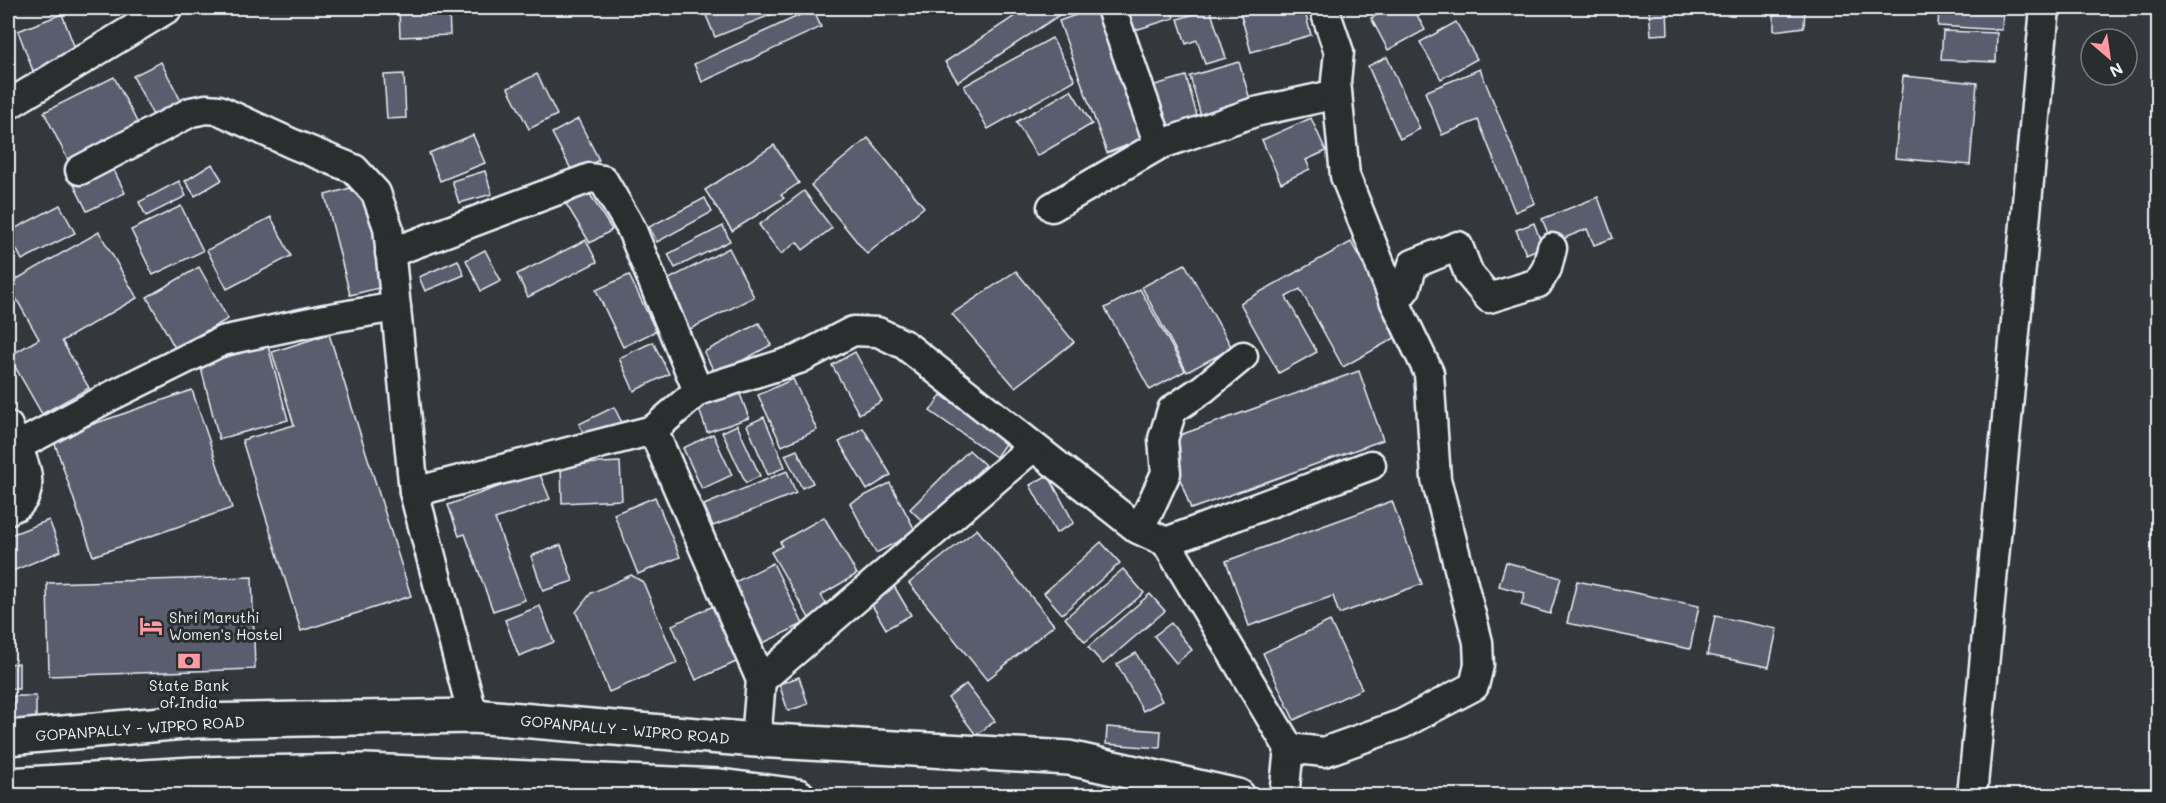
<svg xmlns="http://www.w3.org/2000/svg" width="2166" height="803" font-family="Mali,sans-serif">
  <style>
    .building { fill: #5a5d6e; stroke: #e8f1f8; stroke-width: 1.5 }
    .lines { fill: none; stroke-linecap: round; stroke-linejoin: round }
    .street-casing { stroke: #e8f1f8; stroke-width: 33 }
    .secondary-casing { stroke: #e8f1f8; stroke-width: 38 }
    .street { stroke: #2a2d2e; stroke-width: 28 }
    .secondary { stroke: #2a2d2e; stroke-width: 33 }
    .labels { text-anchor: middle; dominant-baseline: central; stroke-width: 6; stroke-linejoin: round; paint-order: stroke }
    .poi-label { font-size: 15px; fill: #e8f1f8; stroke: #2a2d2e; text-anchor: start }
    .street-label { font-size: 15px; fill: #e8f1f8; stroke: #2a2d2e }
  </style>
  <rect width="100%" height="100%" fill="#34373b"/>
  <filter id="ink" filterUnits="userSpaceOnUse"><feTurbulence type="fractalNoise" baseFrequency=".0167" numOctaves="2"/><feDisplacementMap in="SourceGraphic" scale="12" xChannelSelector="R" yChannelSelector="G"/><feConvolveMatrix kernelMatrix="1 2 1 2 8 2 1 2 1" color-interpolation-filters="sRGB"/></filter>
  <g filter="url(#ink)">
    <g class="building">
      <path d="M399 8H449L450 35 400 37Z"/>
      <path d="M703 8H788L715 37Z"/>
      <path d="M1027 8H1070L958 82 945 62Z"/>
      <path d="M1095 8H1102L1149 137 1107 153 1059 21Z"/>
      <path d="M1125 8H1171L1174 18 1132 31Z"/>
      <path d="M1239 8H1304L1311 35 1251 52Z"/>
      <path d="M1391 8H1413L1425 30 1388 50 1371 18Z"/>
      <path d="M1667 8 1668 34 1651 35 1649 9Z"/>
      <path d="M1774 8H1805L1804 27 1774 31Z"/>
      <path d="M1939 8H2003L2002 30 1938 26Z"/>
      <path d="M813 9 821 27 702 82 694 64Z"/>
      <path d="M1210 9 1226 58 1205 64 1197 40 1186 44 1178 19Z"/>
      <path d="M62 14 77 54 33 71 18 31Z"/>
      <path d="M1456 22 1477 59 1441 79 1420 42Z"/>
      <path d="M1943 31 1997 33 1996 62 1941 60Z"/>
      <path d="M1052 38 1075 80 988 129 964 86Z"/>
      <path d="M1387 57 1420 129 1400 139 1368 66Z"/>
      <path d="M161 62 184 107 156 121 133 76Z"/>
      <path d="M1239 62 1252 106 1202 120 1190 76Z"/>
      <path d="M1480 69 1535 203 1515 212 1478 120 1442 135 1425 92Z"/>
      <path d="M404 74 406 118 387 119 384 75Z"/>
      <path d="M537 74 557 115 529 129 508 88Z"/>
      <path d="M1186 76 1199 123 1158 135 1145 88Z"/>
      <path d="M1903 76 1977 83 1970 165 1895 158Z"/>
      <path d="M114 77 139 126 69 162 44 112Z"/>
      <path d="M1071 90 1092 124 1037 156 1016 122Z"/>
      <path d="M1311 118 1326 151 1306 160 1310 169 1281 183 1262 140Z"/>
      <path d="M578 119 599 160 573 173 552 133Z"/>
      <path d="M473 135 485 163 440 181 429 153Z"/>
      <path d="M868 138 924 207 867 254 811 185Z"/>
      <path d="M774 145 799 183 781 195 784 198 732 231 705 190Z"/>
      <path d="M111 164 125 193 87 211 73 183Z"/>
      <path d="M212 164 222 180 195 196 185 181Z"/>
      <path d="M485 171 492 194 459 203 452 181Z"/>
      <path d="M179 181 186 196 146 216 139 202Z"/>
      <path d="M361 185 387 286 350 295 325 195Z"/>
      <path d="M585 186 612 230 590 243 563 199Z"/>
      <path d="M804 191 832 228 803 250 797 242 781 254 759 225Z"/>
      <path d="M1598 197 1613 238 1594 245 1587 229 1552 243 1542 219Z"/>
      <path d="M705 198 712 212 657 242 649 227Z"/>
      <path d="M60 205 75 233 22 260 8 232Z"/>
      <path d="M181 206 203 251 153 275 131 230Z"/>
      <path d="M271 217 291 256 227 289 207 250Z"/>
      <path d="M1534 223 1543 247 1526 254 1516 230Z"/>
      <path d="M723 226 730 241 675 268 668 254Z"/>
      <path d="M99 232 137 298 62 341 89 388 42 414 9 356 39 339 8 284Z"/>
      <path d="M586 240 597 262 528 297 517 274Z"/>
      <path d="M1351 242 1402 334 1343 367 1300 289 1286 297 1317 352 1279 373 1240 303Z"/>
      <path d="M729 248 754 297 690 329 665 281Z"/>
      <path d="M485 250 501 281 481 291 466 260Z"/>
      <path d="M458 260 464 275 425 291 419 277Z"/>
      <path d="M1185 264 1232 348 1187 372 1142 287Z"/>
      <path d="M199 267 228 319 175 348 147 297Z"/>
      <path d="M1016 271 1074 342 1015 387 952 314Z"/>
      <path d="M629 275 656 331 623 347 596 290Z"/>
      <path d="M1140 289 1185 371 1150 390 1105 308Z"/>
      <path d="M759 323 771 345 716 375 704 352Z"/>
      <path d="M329 334 411 596 301 631 242 440 294 425 272 352Z"/>
      <path d="M653 342 669 374 634 391 619 358Z"/>
      <path d="M268 346 288 420 219 439 200 364Z"/>
      <path d="M855 352 882 401 859 414 832 365Z"/>
      <path d="M1359 371 1383 440 1191 509 1166 440Z"/>
      <path d="M793 379 817 430 782 446 758 395Z"/>
      <path d="M192 390 232 508 93 556 53 438Z"/>
      <path d="M739 391 749 418 707 432 698 406Z"/>
      <path d="M941 395 1007 441 996 457 930 411Z"/>
      <path d="M614 407 623 425 615 429 614 425 599 432 588 442 579 424Z"/>
      <path d="M764 417 785 467 768 475 747 425Z"/>
      <path d="M737 425 760 476 746 483 722 432Z"/>
      <path d="M863 428 891 475 867 490 839 442Z"/>
      <path d="M713 434 732 475 702 489 683 448Z"/>
      <path d="M797 450 813 483 802 488 785 455Z"/>
      <path d="M969 450 985 465 925 524 910 509Z"/>
      <path d="M8 460 17 487 8 491Z"/>
      <path d="M620 462 622 500 562 503 561 465Z"/>
      <path d="M787 471 796 493 713 526 704 505Z"/>
      <path d="M539 472 550 499 495 519 525 600 493 611 465 534 459 536 448 505Z"/>
      <path d="M1048 475 1074 523 1056 533 1030 485Z"/>
      <path d="M890 483 916 532 876 553 850 503Z"/>
      <path d="M655 497 680 557 638 574 614 514Z"/>
      <path d="M1392 501 1422 584 1339 614 1333 596 1249 626 1226 561Z"/>
      <path d="M824 517 857 574 821 595 828 607 809 618 771 552 782 546 780 542Z"/>
      <path d="M49 520 61 551 8 573V536Z"/>
      <path d="M977 529 1054 625 987 680 909 583Z"/>
      <path d="M1101 542 1120 563 1062 614 1044 593Z"/>
      <path d="M561 545 573 581 543 591 531 556Z"/>
      <path d="M1506 562 1561 578 1550 614 1521 605 1525 593 1499 586Z"/>
      <path d="M773 563 803 624 763 643 733 583Z"/>
      <path d="M1123 569 1144 593 1085 642 1065 618Z"/>
      <path d="M631 575 643 582 677 663 609 692 576 612 591 593Z"/>
      <path d="M252 577 255 669 49 676 47 583Z"/>
      <path d="M1577 581 1699 606 1690 649 1567 623Z"/>
      <path d="M894 586 911 615 886 629 869 600Z"/>
      <path d="M1150 594 1165 611 1103 664 1088 647Z"/>
      <path d="M720 603 745 658 696 680 672 625Z"/>
      <path d="M540 606 554 642 519 656 505 620Z"/>
      <path d="M1715 616 1777 629 1769 667 1707 655Z"/>
      <path d="M1330 621 1362 689 1294 720 1263 653Z"/>
      <path d="M1171 623 1192 650 1176 663 1154 636Z"/>
      <path d="M1136 653 1162 701 1143 711 1117 664Z"/>
      <path d="M19 663V689H8V664Z"/>
      <path d="M799 677 808 704 788 711 779 684Z"/>
      <path d="M966 684 995 721 976 735 948 698Z"/>
      <rect x="13" y="696" width="23" height="31"/>
      <path d="M1107 727 1161 731 1160 748 1106 744Z"/>
    </g>
    <g class="lines">
      <g class="street-casing">
        <g id="street">
          <path d="M1111 8 1159 145"/>
          <path d="M8 105 168 8"/>
          <path d="M80 170 191 112 206 109 219 110 293 144 354 169 376 193 388 227 414 492 473 716"/>
          <path d="M1052 207 1159 145 1255 112 1337 94"/>
          <path d="M390 253 590 178 603 180 631 228 698 391 799 359 853 331 878 332 905 345 1138 529 1166 542 1289 748 1284 796"/>
          <path d="M1395 302 1406 288 1413 264 1458 246 1469 274 1489 298 1538 283 1547 268 1552 248"/>
          <path d="M8 426C16 447 39 482 20 503 17 506 11 508 8 510"/>
          <path d="M653 430 698 391"/>
          <path d="M16 447 111 396 222 341 325 319 396 307"/>
          <path d="M414 492 653 430 761 680 756 740"/>
          <path d="M1138 529 1149 510 1166 473 1163 439 1172 410 1203 389 1243 356"/>
          <path d="M1166 542 1371 465"/>
          <path d="M761 680 1033 447"/>
          <path d="M1289 748 1324 752 1402 724 1474 686 1479 665 1478 642 1436 479 1429 373 1395 302 1345 176 1336 81 1339 52 1324 8"/>
          <path d="M366 771 377 796"/>
          <path d="M1972 796 2045 8"/>
        </g>
      </g>
      <g class="secondary-casing">
        <g id="secondary">
          <path d="M8 738 195 721 473 716 756 740 1069 758 1238 796"/>
          <path d="M8 785 194 774 366 771 720 786 798 796"/>
        </g>
      </g>
      <use href="#street" class="street"/>
      <use href="#secondary" class="secondary"/>
    </g>
  </g>
  <defs>
    <g id="hotel-bare" transform="scale(1.8)"><path d="M-6-4.5h1.5V1H6V5H4.5V3h-9V5H-6ZM-4 0a1.8 1.8 0 1 1 3.6 0ZM.5 0V-2.5h3Q6-2.5 6 0Z" fill="#ff9aa2" stroke="#2a2d2e" stroke-width="2.5" paint-order="stroke"/></g>
    <g id="bank-bare" transform="scale(1.8)"><path d="M-6-4H6V4H-6ZM0-2.3a2.3 2.3 0 1 0 0 4.6a2.3 2.3 0 1 0 0-4.6Z" fill="#ff9aa2" stroke="#2a2d2e" stroke-width="2.5" paint-order="stroke"/></g>
  </defs>
  <g fill-rule="evenodd">
    <use href="#hotel-bare" x="151" y="626"/>
    <use href="#bank-bare" x="189" y="661"/>
  </g>
  <g class="labels">
    <g class="poi-label">
      <text x="169" y="617">Shri Maruthi<tspan x="169" dy="17">Women's Hostel</tspan></text>
      <text x="189" y="685" text-anchor="middle">State Bank<tspan x="189" dy="17">of India</tspan></text>
    </g>
    <g class="street-label">
      <text transform="translate(140 728) rotate(-4)">GOPANPALLY - WIPRO ROAD</text>
      <text transform="translate(625 729) rotate(5)">GOPANPALLY - WIPRO ROAD</text>
    </g>
  </g>
  <rect width="2166" height="803" fill="none" stroke="#2a2d2e" stroke-width="30"/>
  <rect x="15" y="15" width="2136" height="773" fill="none" stroke="#e8f1f8" stroke-width="2" filter="url(#ink)"/>
  <g transform="translate(2109 57) rotate(151)"><circle r="28" fill="#2a2d2e" stroke="#767b7f" stroke-width="1.5"/>
  <path d="M0-4.5L10 22L0 15L-10 22Z" fill="#ff9aa2"/>
  <text y="-9" font-size="16" font-weight="bold" text-anchor="middle" fill="#e8f1f8">N</text>
  </g>
</svg>
